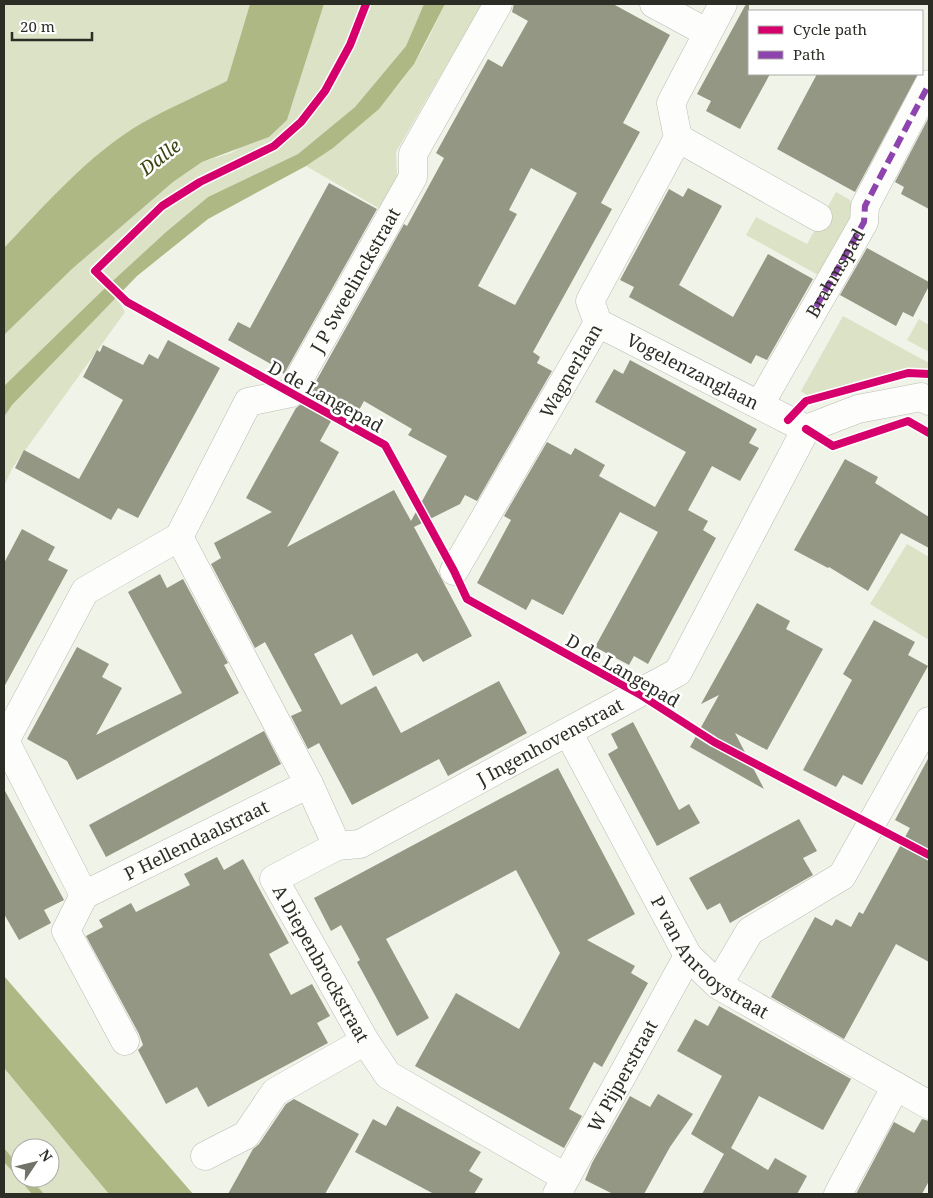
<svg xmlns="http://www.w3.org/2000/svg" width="933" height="1198" font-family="'Noto Serif',serif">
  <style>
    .green { fill: #dbe2c5 }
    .water { fill: #aeb884 }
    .building { fill: #939784; fill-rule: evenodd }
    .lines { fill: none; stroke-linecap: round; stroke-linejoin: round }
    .street-casing { stroke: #babdb4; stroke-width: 29 }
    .secondary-casing { stroke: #babdb4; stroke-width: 29 }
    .street { stroke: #fdfdfc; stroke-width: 28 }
    .secondary { stroke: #fdfdfc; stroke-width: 28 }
    .quiet { stroke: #8e44ad; stroke-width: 6; stroke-dasharray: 12 6; stroke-linecap: butt }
    .cycleway-casing { stroke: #fff; stroke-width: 11 }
    .cycleway { stroke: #d6006c; stroke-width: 8 }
    .labels { text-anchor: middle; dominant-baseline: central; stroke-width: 5; stroke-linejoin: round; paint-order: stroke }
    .street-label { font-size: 18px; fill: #2c2e26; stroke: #fff }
    .water-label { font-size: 19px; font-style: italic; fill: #3c440f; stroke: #fff }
  </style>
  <rect width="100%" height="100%" fill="#f0f3e8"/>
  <g class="green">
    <path d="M4 4H250L227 81C199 95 169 108 142 123 89 154 46 204 4 248Z"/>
    <path d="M324 4H424L406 46 355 107 298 154 208 197 166 232 105 288 4 386V335L72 269 173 182 202 162 231 153 287 120Z"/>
    <path d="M445 4H482L396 152 398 193 387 213 306 166C348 138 385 107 413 65 426 46 435 24 445 4Z"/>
    <path d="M836 192 850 200 859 220 820 276 746 235 756 217 807 244Z"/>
    <path d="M116 297 125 312 13 467 4 486V417L12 405Z"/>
    <path d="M843 316 929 363V369L896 371 808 396 801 391Z"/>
    <path d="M919 319 929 325V352L907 340Z"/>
    <path d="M907 544 929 557V640L870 604Z"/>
    <path d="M4 1068 109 1194H44L30 1178H50V1148H20V1167L4 1148Z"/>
    <path d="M4 1162 32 1194H4Z"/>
  </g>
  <g class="water">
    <path d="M250 4H324L287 120 269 137 202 162 173 182 72 269 4 335V248C46 204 89 154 142 123 169 108 199 95 227 81Z"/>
    <path d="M424 4H445L414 64 379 109 333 148 306 166 208 219 137 276 12 405 4 417V386L105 288 166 232 208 197 298 154 355 107 406 46Z"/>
    <path d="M4 976 193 1194H109L4 1068Z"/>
    <path d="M4 1148 20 1167V1178H30L44 1194H32L4 1162Z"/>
  </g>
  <g class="building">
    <path d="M514 4H613L670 35 623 123 640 132 601 203 612 209 533 352 540 357 537 363 552 371 477 501 465 495 460 504 414 527 472 636 423 662 417 653 373 676 352 634 314 654 341 705 376 686 401 733 499 681 527 733 448 776 439 759 352 805 319 743 308 749 291 716 302 711 265 642 255 648 211 564 221 558 214 543 272 512 246 498 296 408 305 401 404 224 407 226 444 158 436 153 488 59 502 67 528 21 512 12ZM531 168 577 193 515 305 478 286 517 214 509 210ZM364 401 412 429 408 435 447 456 411 521 394 490 287 547 339 452 320 441 341 403 358 412Z"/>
    <path d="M746 4H749V74H770L740 129 706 111 711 101 697 94Z"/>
    <path d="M817 74H918L855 192 777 149Z"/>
    <path d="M929 117V209L901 194 904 187 895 182Z"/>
    <path d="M329 183 377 209 284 374 277 370 278 368 228 340 238 322 250 328Z"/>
    <path d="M688 188 722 206 679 285 733 317 768 254 813 279 767 360 756 355 751 364 629 297 634 287 620 280 669 189 683 197Z"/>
    <path d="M867 248 929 282V286L913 317 903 312 896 326 840 295Z"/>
    <path d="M168 340 220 368 138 518 118 508 111 520 15 468 24 450 79 479 123 400 83 377 97 350 100 352 103 345 143 365 149 354 158 359Z"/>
    <path d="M630 360 757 429 749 443 759 448 740 481 712 466 688 510 708 521 703 530 716 538 648 664 634 656 629 665 595 647 658 532 620 512 563 615 532 599 526 610 477 583 511 520 504 516 547 442 571 455 575 448 605 465 599 476 655 507 686 452 595 402 614 369 623 374Z"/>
    <path d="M845 459 878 477 875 483 929 517V548L901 533 868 591 829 567 828 568 794 550Z"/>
    <path d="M22 529 55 547 48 560 68 570 4 687V563Z"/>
    <path d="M160 574 167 588 183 579 228 663 224 665 239 693 77 780 67 761 27 739 77 647 109 664 102 677 122 688 96 735 182 693 128 592Z"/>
    <path d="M757 603 790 621 786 629 823 649 767 750 735 733 764 789 690 747 719 695 701 704Z"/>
    <path d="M874 620 915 642 908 655 928 666 862 785 843 775 836 787 803 770 852 680 843 674Z"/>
    <path d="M633 722 679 810 689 804 700 823 657 846 608 754 618 748 611 734Z"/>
    <path d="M264 731 281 764 106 857 89 825Z"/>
    <path d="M929 757V962L896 944 844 1039 771 997 815 917 832 926 836 919 851 927 859 912 863 914 910 828 895 820Z"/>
    <path d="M558 768 635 914 587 940 635 966 631 973 648 983 602 1067 594 1062 569 1109 582 1116 564 1148 415 1066 456 993 519 1029 560 953 516 870 386 939 429 1018 397 1036 357 962 360 960 341 925 331 931 314 898Z"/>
    <path d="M4 789 64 900 44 910 51 923 19 940 4 914Z"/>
    <path d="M799 819 817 851 803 858 813 875 730 923 720 903 707 910 689 878Z"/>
    <path d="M217 857 224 870 243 859 289 943 269 954 291 995 312 984 330 1016 317 1023 328 1043 208 1107 197 1087 166 1104 138 1050 143 1045 139 1034 86 936 103 927 99 920 131 903 136 912 190 885 184 874Z"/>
    <path d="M719 1006 851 1079 823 1130 759 1096 731 1148 768 1170 775 1158 807 1176 797 1194H702L724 1154 691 1134 722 1076 677 1051 695 1019 708 1026Z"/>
    <path d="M658 1094 693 1114 670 1147 644 1194H613L585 1180 592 1163 630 1096 650 1107Z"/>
    <path d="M294 1099 359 1134 325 1194H228L253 1149 259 1144 286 1104Z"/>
    <path d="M397 1106 481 1152 469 1171 483 1179 474 1194H434L355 1152 373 1119 386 1126Z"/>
    <path d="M922 1119 929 1121V1181L922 1194H856L894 1122 914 1133Z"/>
  </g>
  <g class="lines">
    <g class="street-casing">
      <g id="street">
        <path d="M654 4 706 32"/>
        <path d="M678 138 818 217"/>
        <path id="s1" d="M760 404 864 222 865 206 929 84"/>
        <path id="s2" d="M179 537 309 784 337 846 274 879 365 1041 388 1075 565 1177"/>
        <path id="s3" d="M454 571 598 323 590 301 678 138 671 103 723 4"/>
        <path id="s4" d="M568 732 688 956 718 985 929 1105"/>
        <path id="s5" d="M337 846 360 844 678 672 806 429 598 323"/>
        <path id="s6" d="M84 895 309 784"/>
        <path d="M718 985 750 931 842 876 929 721"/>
        <path id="s7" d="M125 1041 66 931 84 895 5 741 85 591 179 537 248 402 291 393 413 177V154L498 4"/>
        <path d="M205 1156 246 1135 275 1092 365 1041"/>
        <path id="s8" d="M557 1194 688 956"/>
        <path d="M838 1194 896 1086"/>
      </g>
    </g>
    <g class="secondary-casing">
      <path id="secondary" d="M806 429 858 409 921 397 929 401"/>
    </g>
    <use href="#street" class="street"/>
    <use href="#secondary" class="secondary"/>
    <path class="quiet" d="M816 307 864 222 865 206 929 84"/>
    <g class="cycleway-casing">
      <g id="cycleway">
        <path d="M366 4 350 45 325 91 301 122 274 146 200 182 162 206 95 271 127 302 385 445 454 571 467 599 639 694 714 742 929 855"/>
        <path d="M788 420 806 401 908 373 929 374"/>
        <path d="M806 429 833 446 908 421 929 433"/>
      </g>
    </g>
    <use href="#cycleway" class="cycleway"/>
  </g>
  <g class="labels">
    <g class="street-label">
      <text stroke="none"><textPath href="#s1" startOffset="151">Brahmspad</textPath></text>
      <text stroke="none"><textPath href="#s7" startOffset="942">J P Sweelinckstraat</textPath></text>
      <text stroke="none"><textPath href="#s3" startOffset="232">Wagnerlaan</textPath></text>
      <text transform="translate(693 371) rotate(27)">Vogelenzanglaan</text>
      <text transform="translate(326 396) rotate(29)">D de Langepad</text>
      <text transform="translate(623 670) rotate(30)">D de Langepad</text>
      <text stroke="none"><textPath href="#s5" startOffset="239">J Ingenhovenstraat</textPath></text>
      <text stroke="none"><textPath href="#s6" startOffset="125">P Hellendaalstraat</textPath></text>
      <text stroke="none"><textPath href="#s4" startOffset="270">P van Anrooystraat</textPath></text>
      <text stroke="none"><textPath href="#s2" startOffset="515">A Diepenbrockstraat</textPath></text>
      <text stroke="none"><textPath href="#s8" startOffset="135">W Pijperstraat</textPath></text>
    </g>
    <g class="water-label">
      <text transform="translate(160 157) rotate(-38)">Dalle</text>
    </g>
  </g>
  <rect width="933" height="1198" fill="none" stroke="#2c2e26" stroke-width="10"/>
  <rect x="748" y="10" width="175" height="65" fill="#ffffff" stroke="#ababa8"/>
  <rect x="758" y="26" width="25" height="8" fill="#d6006c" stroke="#ababa8"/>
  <text x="793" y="35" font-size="15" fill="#2c2e26">Cycle path</text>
  <rect x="758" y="51" width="25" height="8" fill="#8e44ad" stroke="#ababa8"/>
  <text x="793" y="60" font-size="15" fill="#2c2e26">Path</text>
  <g transform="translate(35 1163) rotate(55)"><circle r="24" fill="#ffffff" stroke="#ababa8"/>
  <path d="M0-4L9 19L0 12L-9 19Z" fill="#71736a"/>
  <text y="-8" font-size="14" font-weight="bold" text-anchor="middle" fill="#2c2e26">N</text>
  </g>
  <path d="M12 32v8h80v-8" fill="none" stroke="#2c2e26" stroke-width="2.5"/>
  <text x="20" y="32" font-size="15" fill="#2c2e26" stroke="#ffffff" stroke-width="4" paint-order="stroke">20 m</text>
</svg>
